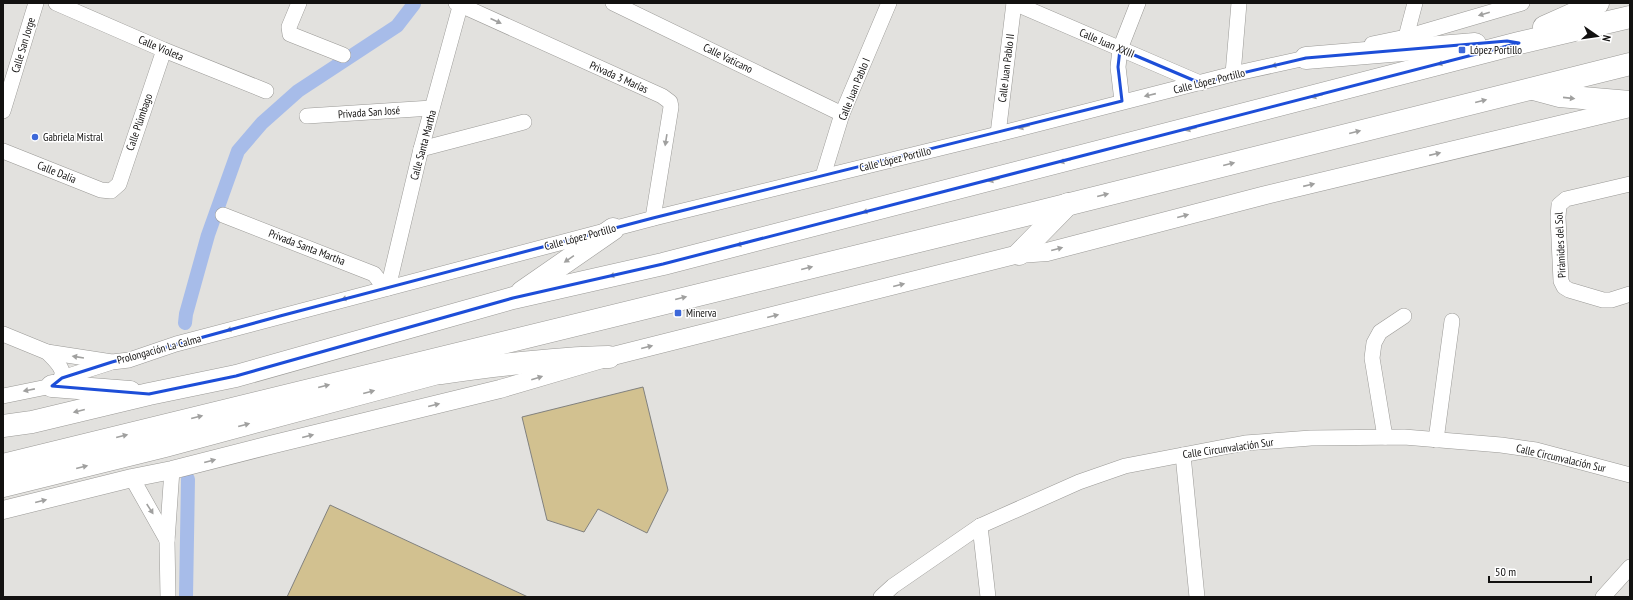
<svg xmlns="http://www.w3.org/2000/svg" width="1633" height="600" font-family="'PT Sans Narrow',sans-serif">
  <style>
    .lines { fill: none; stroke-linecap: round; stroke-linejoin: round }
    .canal { stroke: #a7bce9; stroke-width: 14 }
    .building { fill: #d2c190; stroke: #81817e }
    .minor-casing { stroke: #9a9996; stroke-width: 16 }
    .tertiary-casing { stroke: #9a9996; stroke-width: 19 }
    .trunk-casing { stroke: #9a9996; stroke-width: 23 }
    .minor { stroke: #fff; stroke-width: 15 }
    .tertiary { stroke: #fff; stroke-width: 18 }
    .trunk { stroke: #fff; stroke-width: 22 }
    .oneway { fill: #a0a09f }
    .marked { fill: none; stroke: #1d4ed8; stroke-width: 3; stroke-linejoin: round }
    .poi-dot { fill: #3d68d9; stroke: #fff; stroke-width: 1.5 }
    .labels { text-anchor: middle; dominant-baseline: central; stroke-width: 3; stroke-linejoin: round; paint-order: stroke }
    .street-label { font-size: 11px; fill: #121110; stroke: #fff }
    .poi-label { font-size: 11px; fill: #121110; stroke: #fff; text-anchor: start }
  </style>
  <rect width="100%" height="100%" fill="#e2e1de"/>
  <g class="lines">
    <g class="canal">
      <path d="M185 323 186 314 208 235 238 151 262 123 298 91 397 26 414 4"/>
      <path d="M186 597 188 479"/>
    </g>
  </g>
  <g class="building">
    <path d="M643 387 668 490 647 533 598 509 584 532 547 520 522 417Z"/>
    <path d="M330 505 528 597H287Z"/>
  </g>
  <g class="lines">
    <g class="minor-casing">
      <g id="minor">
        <path d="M56 3 164 50 266 91"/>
        <path d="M299 3 289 27 290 34 343 55"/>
        <path d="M456 3 662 96 670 102 671 107 653 218"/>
        <path d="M613 3 842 114"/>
        <path d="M1014 3 1200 83"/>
        <path d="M1406 37 1415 3"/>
        <path d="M1372 44 1406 37 1522 3"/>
        <path d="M1233 74 1239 3"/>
        <path d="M1122 101 1118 67 1120 49 1138 3"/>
        <path d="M3 111 36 3"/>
        <path d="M307 116 432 108"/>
        <path d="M998 134 1014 3"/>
        <path d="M421 149 524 122"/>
        <path d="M3 151 101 190 111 191 119 184 164 50"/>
        <path d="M823 176 842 114 889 3"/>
        <path d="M1630 184 1566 199 1559 205 1558 217 1561 281 1564 287 1569 290 1603 300H1611L1630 294"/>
        <path d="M223 215 374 274 385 288"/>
        <path d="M388 288 421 149 461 3"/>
        <path d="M3 334 47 352 112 362 129 360 176 344 658 217 998 134 1233 74 1315 56"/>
        <path d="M62 378 109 363"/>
        <path d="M3 396 52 386C72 375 58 363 47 352"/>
        <path d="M1385 437 1372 358 1374 343 1380 332 1404 316"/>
        <path d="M1436 440 1452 321"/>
        <path d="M1183 455 1197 597"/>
        <path d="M132 478 167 540"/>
        <path d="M980 526 988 597"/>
        <path d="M168 597 167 541 172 470"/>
        <path d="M881 597 893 586 980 526 1079 482 1125 466 1245 443 1311 438 1404 437 1501 445 1536 450 1630 475"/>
        <path d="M1603 597 1630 567"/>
      </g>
    </g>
    <g class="tertiary-casing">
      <path id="tertiary" d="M3 510 132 478 172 470 270 445 500 389 609 357 1019 254 1047 252 1262 196 1630 108"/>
    </g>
    <g class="trunk-casing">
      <g id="trunk">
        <path d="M1544 27 1598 3"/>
        <path d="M1306 58 1475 44"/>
        <path d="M1533 89 1559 96 1630 102"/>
        <path d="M1019 254 1068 204"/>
        <path d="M522 292 613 229"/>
        <path d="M441 373C497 365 552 358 609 357"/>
        <path d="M52 386 130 392"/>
        <path d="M3 426 32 422 149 394 236 376 513 298 663 264 1519 43 1630 17"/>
        <path d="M3 465 1038 212 1630 64"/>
        <path d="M3 486 165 446 449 370"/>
      </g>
    </g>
    <use href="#minor" class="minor"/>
    <use href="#tertiary" class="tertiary"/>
    <use href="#trunk" class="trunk"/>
  </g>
  <defs><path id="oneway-solid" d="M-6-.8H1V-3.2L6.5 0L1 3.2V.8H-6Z"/></defs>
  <g class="oneway">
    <use href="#oneway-solid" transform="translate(1484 14) rotate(164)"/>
    <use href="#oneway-solid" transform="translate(496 21) rotate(24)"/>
    <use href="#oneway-solid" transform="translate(1443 63) rotate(165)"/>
    <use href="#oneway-solid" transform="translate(1277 65) rotate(168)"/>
    <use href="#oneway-solid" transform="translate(1150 95) rotate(167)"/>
    <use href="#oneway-solid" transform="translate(1317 96) rotate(165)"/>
    <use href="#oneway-solid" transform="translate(1569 98) rotate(6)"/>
    <use href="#oneway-solid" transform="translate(1481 101) rotate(-14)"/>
    <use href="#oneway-solid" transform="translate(1024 127) rotate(165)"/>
    <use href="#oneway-solid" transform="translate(1191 129) rotate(165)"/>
    <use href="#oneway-solid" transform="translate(1355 132) rotate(-14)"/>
    <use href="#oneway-solid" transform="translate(666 140) rotate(99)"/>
    <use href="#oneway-solid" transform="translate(1435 154) rotate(-13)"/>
    <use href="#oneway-solid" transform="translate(1065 161) rotate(165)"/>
    <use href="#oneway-solid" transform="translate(1229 164) rotate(-14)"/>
    <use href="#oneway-solid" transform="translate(994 180) rotate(166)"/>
    <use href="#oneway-solid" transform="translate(1309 185) rotate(-13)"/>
    <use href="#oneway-solid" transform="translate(1103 195) rotate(-14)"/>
    <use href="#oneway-solid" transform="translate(868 211) rotate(166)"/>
    <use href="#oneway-solid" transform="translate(1183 216) rotate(-15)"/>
    <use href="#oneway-solid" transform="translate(742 244) rotate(165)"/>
    <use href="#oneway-solid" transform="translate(1057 249) rotate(-15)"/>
    <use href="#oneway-solid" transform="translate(569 259) rotate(145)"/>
    <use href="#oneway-solid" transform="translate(807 268) rotate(-14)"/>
    <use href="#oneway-solid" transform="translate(615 275) rotate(167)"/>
    <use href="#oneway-solid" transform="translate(899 285) rotate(-14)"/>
    <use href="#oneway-solid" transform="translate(347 298) rotate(165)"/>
    <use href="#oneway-solid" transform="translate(681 298) rotate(-14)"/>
    <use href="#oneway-solid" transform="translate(773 316) rotate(-14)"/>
    <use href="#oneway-solid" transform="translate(232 329) rotate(165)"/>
    <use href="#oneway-solid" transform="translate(647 347) rotate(-14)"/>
    <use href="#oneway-solid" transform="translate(78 357) rotate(-171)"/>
    <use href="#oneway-solid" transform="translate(537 378) rotate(-17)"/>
    <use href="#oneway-solid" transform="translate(324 386) rotate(-14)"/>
    <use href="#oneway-solid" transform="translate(29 390) rotate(169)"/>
    <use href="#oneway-solid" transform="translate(369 392) rotate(-15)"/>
    <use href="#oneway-solid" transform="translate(434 405) rotate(-14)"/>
    <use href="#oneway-solid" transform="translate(79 411) rotate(166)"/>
    <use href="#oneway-solid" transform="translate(197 417) rotate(-14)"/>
    <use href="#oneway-solid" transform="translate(244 425) rotate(-15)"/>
    <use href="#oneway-solid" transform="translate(122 436) rotate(-14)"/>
    <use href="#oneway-solid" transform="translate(308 436) rotate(-14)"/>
    <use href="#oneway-solid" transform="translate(210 461) rotate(-15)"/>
    <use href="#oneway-solid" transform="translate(82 467) rotate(-14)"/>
    <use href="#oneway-solid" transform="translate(41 501) rotate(-14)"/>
    <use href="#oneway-solid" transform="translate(150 509) rotate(57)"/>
  </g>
  <path class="marked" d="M1507 41 1519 43 663 264 513 298 236 376 149 394 52 386 62 378 112 362 280 316 653 218 1122 101 1118 67 1120 49 1200 83 1306 58Z"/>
  <g class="poi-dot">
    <rect x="1458" y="46" width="8" height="8" rx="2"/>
    <circle cx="35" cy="137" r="4"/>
    <rect x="674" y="309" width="8" height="8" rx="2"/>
  </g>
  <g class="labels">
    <g class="street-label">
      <text transform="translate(1107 43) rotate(23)">Calle Juan XXIII</text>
      <text transform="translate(23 45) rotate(-73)">Calle San Jorge</text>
      <text transform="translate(161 48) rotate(23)">Calle Violeta</text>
      <text transform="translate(728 58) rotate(26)">Calle Vaticano</text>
      <text transform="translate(1006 68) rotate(-83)">Calle Juan Pablo II</text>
      <text transform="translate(619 77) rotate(24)">Privada 3 Marías</text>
      <text transform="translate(1209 81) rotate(-14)">Calle López Portillo</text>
      <text transform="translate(854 89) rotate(-68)">Calle Juan Pablo I</text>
      <text transform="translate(369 112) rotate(-4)">Privada San José</text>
      <text transform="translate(139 122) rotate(-71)">Calle Plúmbago</text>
      <text transform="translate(423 145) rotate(-75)">Calle Santa Martha</text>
      <text transform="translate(895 159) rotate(-14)">Calle López Portillo</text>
      <text transform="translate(57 172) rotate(22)">Calle Dalia</text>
      <text transform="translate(580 237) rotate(-15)">Calle López Portillo</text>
      <text transform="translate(1560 245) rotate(-93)">Pirámides del Sol</text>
      <text transform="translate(307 247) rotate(21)">Privada Santa Martha</text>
      <text transform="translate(159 349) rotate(-15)">Prolongación La Calma</text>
      <text transform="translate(1228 448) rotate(-8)">Calle Circunvalación Sur</text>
      <text transform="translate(1561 458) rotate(13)">Calle Circunvalación Sur</text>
    </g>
    <g class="poi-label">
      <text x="1470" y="50">López Portillo</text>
      <text x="43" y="137">Gabriela Mistral</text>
      <text x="686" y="313">Minerva</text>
    </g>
  </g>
  <rect width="1633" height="600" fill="none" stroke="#121110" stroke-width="8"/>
  <g transform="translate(1597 36) rotate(103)" stroke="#ffffff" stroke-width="3" paint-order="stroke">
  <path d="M0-3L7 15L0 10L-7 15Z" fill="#121110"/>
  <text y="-6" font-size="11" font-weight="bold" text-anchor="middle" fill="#121110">N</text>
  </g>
  <path d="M1489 576v6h102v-6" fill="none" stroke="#121110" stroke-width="2"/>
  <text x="1495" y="576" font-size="12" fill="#121110" stroke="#ffffff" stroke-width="3" paint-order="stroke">50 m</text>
</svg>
